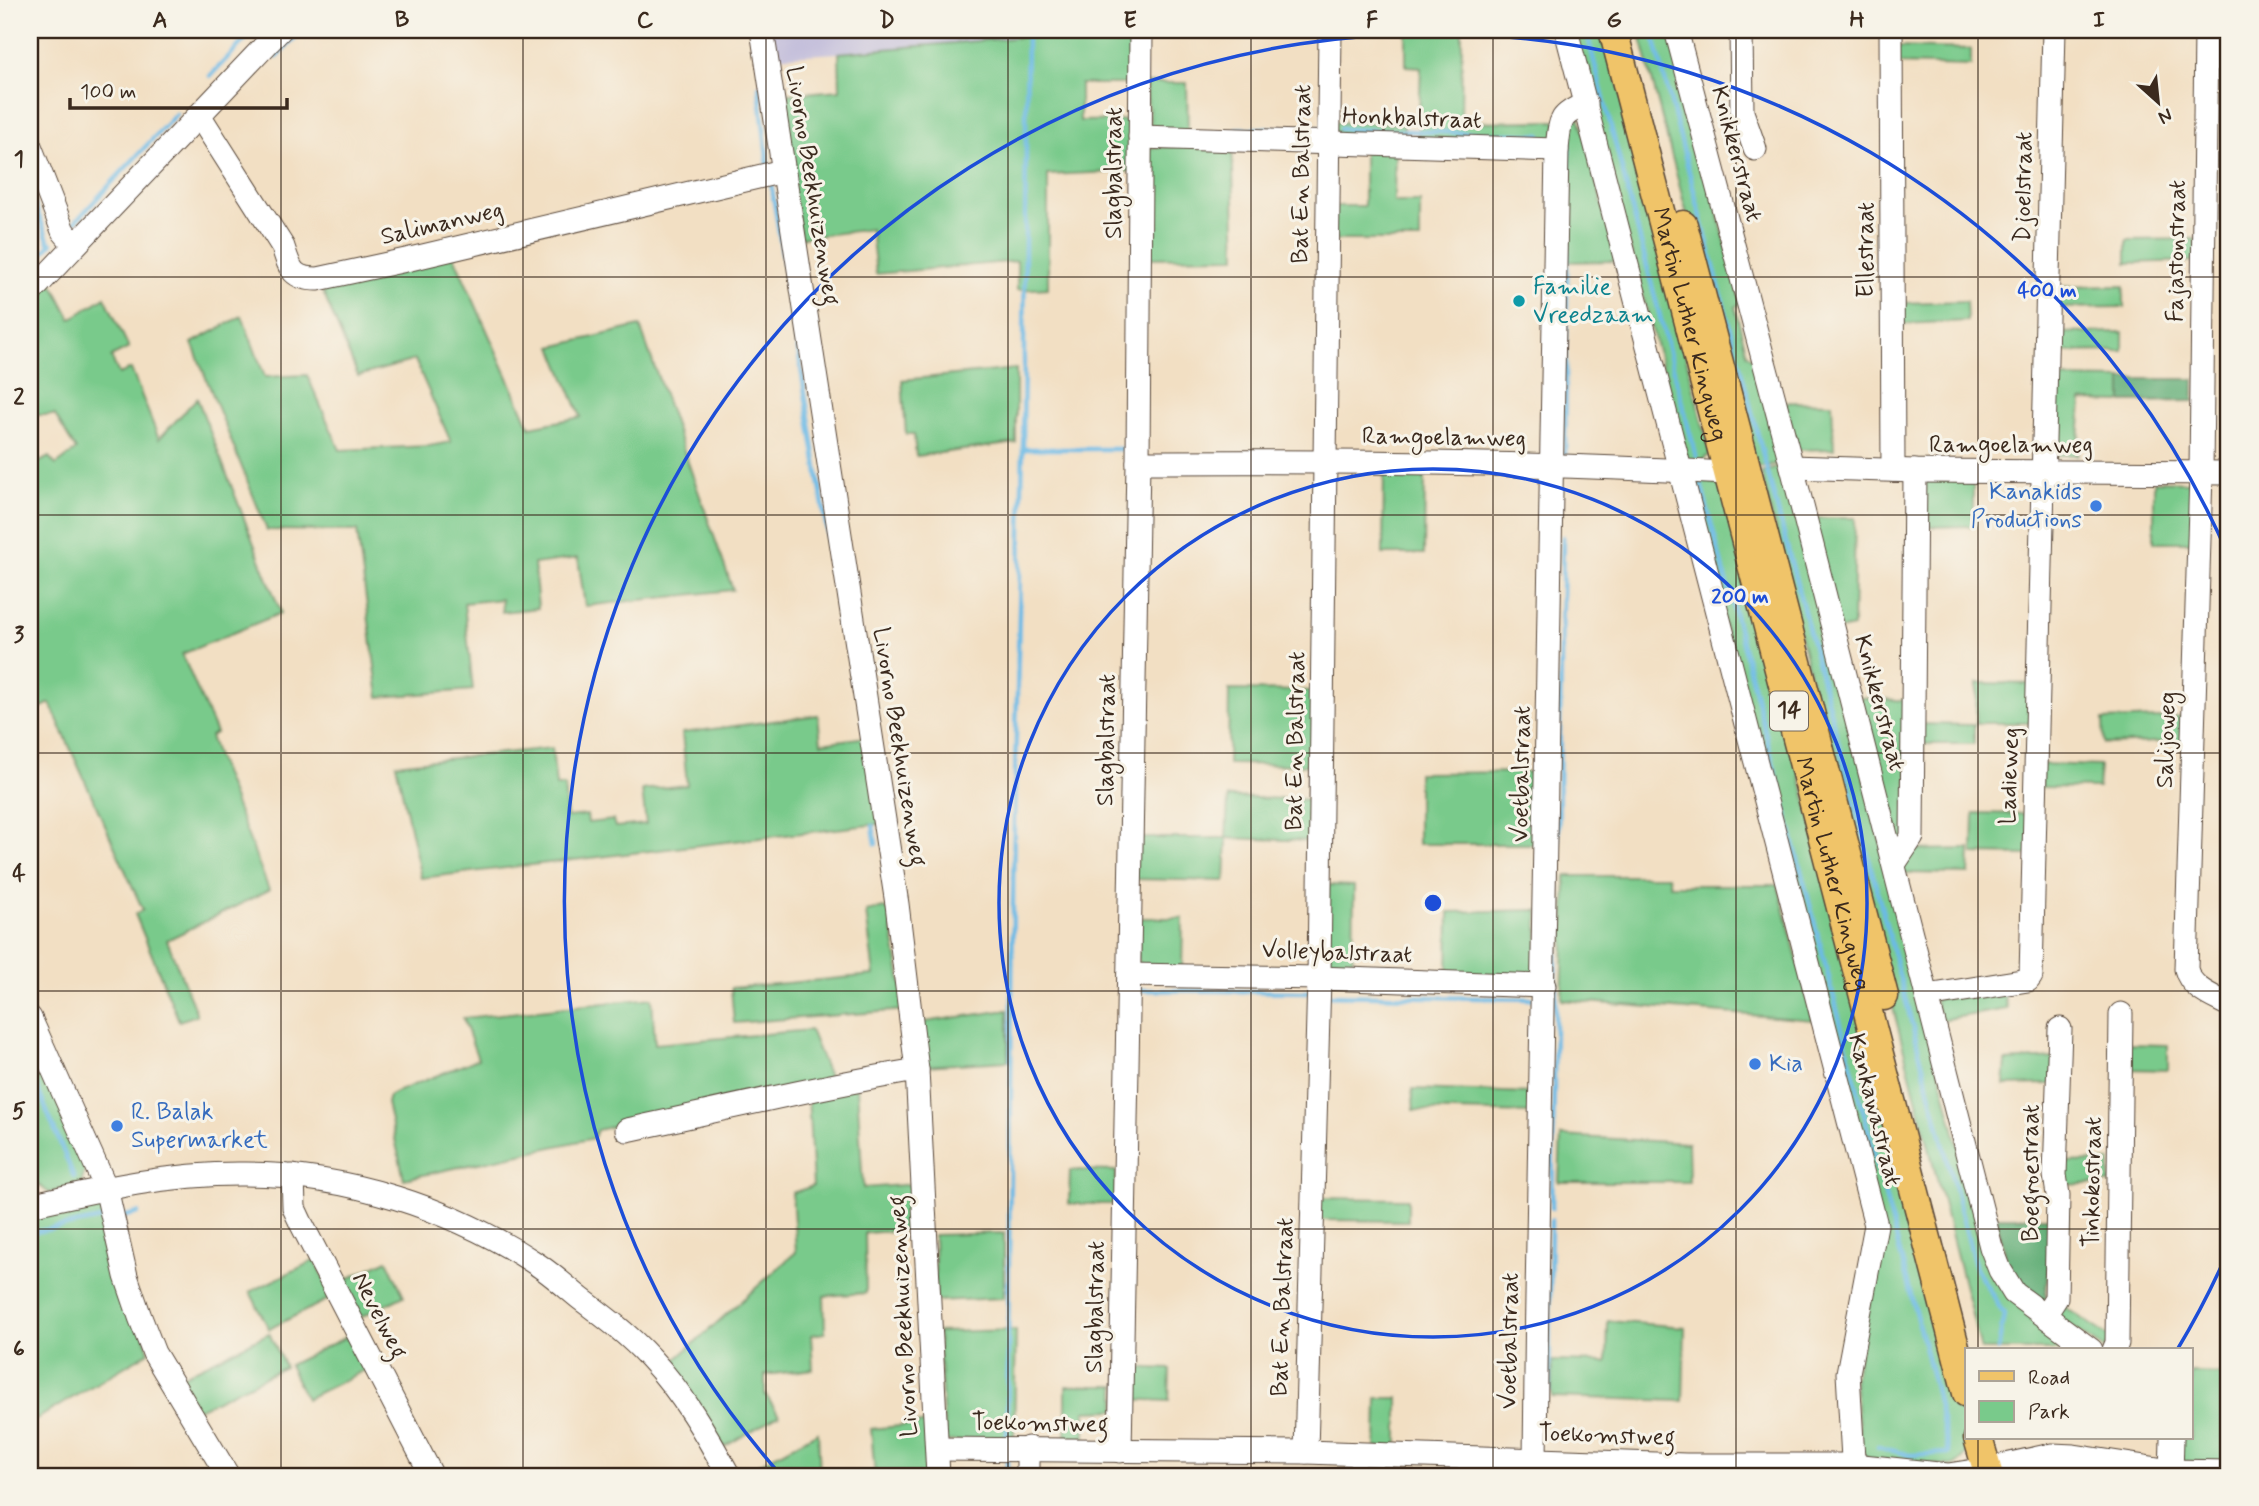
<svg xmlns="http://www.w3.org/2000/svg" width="2259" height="1506" font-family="Mynerve,sans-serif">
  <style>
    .industrial { fill: #c5c0db }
    .green { fill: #79ca8b; stroke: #5a7a54; stroke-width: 2 }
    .forest { fill: #62ae77; stroke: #4e6c4a; stroke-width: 2 }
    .sand { fill: #eeda9e; stroke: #94825e; stroke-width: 2 }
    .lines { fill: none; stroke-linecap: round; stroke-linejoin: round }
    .stream { stroke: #6bbae6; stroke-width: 4.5 }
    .minor-casing { stroke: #564537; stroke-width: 25 }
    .major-casing { stroke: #564537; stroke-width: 31 }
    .minor { stroke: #fff; stroke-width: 23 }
    .major { stroke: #f0c469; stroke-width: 28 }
    .grid { fill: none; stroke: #3b2a1e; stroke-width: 2; stroke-opacity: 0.55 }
    .ring { fill: none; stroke: #1d4ed8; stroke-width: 3.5 }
    .culture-dot { fill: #0f9aa8; stroke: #f7f3e8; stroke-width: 2.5 }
    .shop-dot { fill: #3f7fe0; stroke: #f7f3e8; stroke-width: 2.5 }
    .labels { text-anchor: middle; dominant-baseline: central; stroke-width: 6; stroke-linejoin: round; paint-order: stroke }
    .shield { fill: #f7f3e8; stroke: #73665b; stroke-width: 2 }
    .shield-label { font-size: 23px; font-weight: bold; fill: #3b2a1e }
    .street-label { font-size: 24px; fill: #3b2a1e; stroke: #f7f3e8 }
    .culture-label { font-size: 24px; fill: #0d838f; stroke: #f7f3e8; text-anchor: start }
    .shop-label { font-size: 24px; fill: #366cbe; stroke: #f7f3e8; text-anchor: start }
    .centre { fill: #1d4ed8; stroke: #f7f3e8; stroke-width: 3.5 }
    .ring-label { font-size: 21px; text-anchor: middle; font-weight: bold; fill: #1d4ed8; stroke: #f7f3e8; stroke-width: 6; stroke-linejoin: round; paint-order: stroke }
    .neatline { fill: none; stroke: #3b2a1e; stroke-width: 2.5 }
    .grid-label { font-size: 23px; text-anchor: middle; font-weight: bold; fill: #3b2a1e }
  </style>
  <rect width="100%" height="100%" fill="#f7f3e8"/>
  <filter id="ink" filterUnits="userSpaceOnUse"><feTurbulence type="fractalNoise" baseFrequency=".0143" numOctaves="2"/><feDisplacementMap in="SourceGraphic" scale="14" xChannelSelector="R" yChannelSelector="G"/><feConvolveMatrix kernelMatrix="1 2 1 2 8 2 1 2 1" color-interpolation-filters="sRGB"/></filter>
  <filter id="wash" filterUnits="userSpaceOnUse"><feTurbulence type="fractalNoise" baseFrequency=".00686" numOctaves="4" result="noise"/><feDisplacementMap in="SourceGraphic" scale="28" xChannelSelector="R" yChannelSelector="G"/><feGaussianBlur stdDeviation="1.57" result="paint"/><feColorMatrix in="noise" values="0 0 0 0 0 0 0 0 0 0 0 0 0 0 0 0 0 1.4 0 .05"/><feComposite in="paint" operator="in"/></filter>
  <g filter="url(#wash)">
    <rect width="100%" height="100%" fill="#f2dfc3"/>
    <path class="industrial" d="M767 30H1015V38L839 53 771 57Z"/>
    <g class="green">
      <path d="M1406 30H1462L1461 122 1557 121 1555 138 1418 140 1421 67 1406 66Z"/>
      <path d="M1572 30H1605L1710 454 1700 464H1688Z"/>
      <path d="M1639 30H1671L1741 303 1735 307 1747 354 1755 360 1780 462 1779 463 1760 468 1750 457Z"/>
      <path d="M1034 36H1135V84H1080V121L1134 120V171L1048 175V288L1017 290V261L876 274 871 229 800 238 779 95 840 90 839 53Z"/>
      <path d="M1896 47 1971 49V66L1895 64Z"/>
      <path d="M1145 83H1187L1188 134 1152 135Z"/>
      <path d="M1579 116 1617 261 1560 262 1563 134Z"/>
      <path d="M1332 122 1404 124 1403 141 1337 139Z"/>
      <path d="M1232 143 1236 257 1145 258V148Z"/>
      <path d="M1364 147 1395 148 1394 202H1420V240H1333L1334 206H1364Z"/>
      <path d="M30 213C37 231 45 244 30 259Z"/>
      <path d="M2196 239V261L2127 263V240Z"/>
      <path d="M453 254 530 427 581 417 552 347 640 326 733 590 585 606 578 558 534 564 538 608 502 612 501 599 464 603 473 690 379 697 357 531 267 530 192 343 242 316 265 377 307 375 340 450 429 446 451 442 415 360 358 376 320 285Z"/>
      <path d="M50 279 71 319 105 297 129 348 111 357 119 374 131 369 159 439 197 398 281 613 182 654 216 733 210 736 217 757 269 890 167 940 197 1015 179 1021 135 914 143 910 50 703 30 713V450L38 463 49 457 56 465 76 450 55 415H31L30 411V301Z"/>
      <path d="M2124 286V307L2053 308V287Z"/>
      <path d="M1966 301 1967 321 1903 324 1902 303Z"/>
      <path d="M2123 332V351L2051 352V333Z"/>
      <path d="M1016 369V443L916 456 914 434H906L902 380Z"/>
      <path d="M2053 378 2122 379V402L2082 401 2078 455H2054Z"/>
      <path d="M1785 402 1832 403 1834 449 1798 450Z"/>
      <path d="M1785 466 1987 1258 2076 1350H1981L1845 821 1761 472Z"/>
      <path d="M1384 470 1425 471 1424 554H1383Z"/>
      <path d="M1694 477 1725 486 1967 1423C1967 1444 1975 1452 1954 1466L1869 1459 1862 1454 1854 1381 1878 1257 1689 481Z"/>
      <path d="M1923 480H1973V526L1923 527Z"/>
      <path d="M2154 481 2192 482 2193 542H2154Z"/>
      <path d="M1809 518H1855L1853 627 1840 630Z"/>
      <path d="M1977 683 2035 684 2034 723H1976Z"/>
      <path d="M1229 690 1320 691 1319 765 1228 764Z"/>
      <path d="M1857 697 1908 701 1907 836 1897 848Z"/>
      <path d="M818 715 821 743 866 737 879 824 421 878 396 764 552 748 556 786H564L567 817 587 815 588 823 613 820 615 827 646 824 642 790 687 785 682 733Z"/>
      <path d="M2187 717V741L2104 744 2103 720Z"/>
      <path d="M1915 724 1974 725V744H1915Z"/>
      <path d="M2041 764 2100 766 2098 788 2041 787Z"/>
      <path d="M1540 772V844H1418V773Z"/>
      <path d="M1228 797 1314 800 1313 841 1227 838 1225 881 1135 879 1136 838H1226Z"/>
      <path d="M1974 813 2031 814 2029 855 1973 854Z"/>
      <path d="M1970 849 1969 874 1901 873 1908 850Z"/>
      <path d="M1566 876H1668L1670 885H1778L1813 1020 1562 1000Z"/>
      <path d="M1328 885 1354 886 1353 976H1334L1324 963Z"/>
      <path d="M884 908 889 911 906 1010 734 1023 731 988 874 975 866 912Z"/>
      <path d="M1538 910V975L1448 978 1449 912Z"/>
      <path d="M1135 918H1183L1182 972 1139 971Z"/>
      <path d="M2002 988 2007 1009 1940 1020 1935 999Z"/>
      <path d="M652 998 655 1044 810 1030 830 1079 597 1130 594 1138 404 1179 387 1103 389 1096 396 1092 478 1059 463 1018Z"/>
      <path d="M1008 1010V1061L923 1066 917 1023Z"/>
      <path d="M30 1032 86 1167 81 1184 49 1193 30 1178V1115L39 1109 30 1090Z"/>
      <path d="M2124 1044 2168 1045V1070L2124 1069Z"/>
      <path d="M2055 1058 2052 1084 2004 1085 2006 1061Z"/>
      <path d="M857 1086 863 1188 916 1184 919 1229 865 1233 866 1293 824 1296 825 1333 811 1335 813 1369 765 1375V1394L779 1415 724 1447 670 1369 672 1363 796 1252 792 1193 813 1186 808 1096Z"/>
      <path d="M1412 1089 1532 1093 1531 1113 1414 1110Z"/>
      <path d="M1561 1136 1688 1143 1689 1182H1559Z"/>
      <path d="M2110 1161V1183L2059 1185V1162Z"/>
      <path d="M1070 1170 1116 1171V1204H1069Z"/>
      <path d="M2068 1192 2066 1308 2111 1338 2105 1350 2057 1316Z"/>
      <path d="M106 1198 149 1352 30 1423V1215Z"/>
      <path d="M1317 1198 1408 1199V1221L1316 1220Z"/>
      <path d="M1004 1233V1298L936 1301 934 1235Z"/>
      <path d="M315 1260 333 1297 269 1329 250 1292Z"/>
      <path d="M387 1260 404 1296 355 1320 337 1284Z"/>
      <path d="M1608 1321 1685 1327 1683 1401 1552 1397V1361L1607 1362Z"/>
      <path d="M1016 1330 1014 1442 945 1441 938 1332Z"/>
      <path d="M269 1333 285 1367 196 1410 180 1377Z"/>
      <path d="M352 1334 369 1368 306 1399 289 1365Z"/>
      <path d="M1127 1367 1170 1369 1169 1401 1126 1399Z"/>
      <path d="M2191 1373 2229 1374V1466L2184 1462 2179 1458V1438H2191Z"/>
      <path d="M1066 1386H1116V1410L1085 1411V1442H1066Z"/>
      <path d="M1377 1398H1398V1447H1376Z"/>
      <path d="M929 1423 930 1476H875L871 1429Z"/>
      <path d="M818 1432 820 1476H739V1475Z"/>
    </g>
    <g class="forest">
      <path d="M2122 379H2194V401L2122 402Z"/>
      <path d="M1996 1217H2052L2045 1306 2017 1281 2008 1265Z"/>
    </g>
    <path class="sand" d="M1156 30H1240V34H1234L1233 36H1156Z"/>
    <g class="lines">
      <g class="stream">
        <path d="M1586 30 1696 456"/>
        <path d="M1652 30 1976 1269 2004 1314 1998 1350"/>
        <path d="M277 57 302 30"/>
        <path d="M210 76 254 30"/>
        <path d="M759 87 768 166"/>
        <path d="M1236 129 1319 128"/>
        <path d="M1340 129 1540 135"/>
        <path d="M771 183 833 567"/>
        <path d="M30 192 50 245"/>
        <path d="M75 222 176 114"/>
        <path d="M30 267 52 243"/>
        <path d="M1023 449 1027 30"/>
        <path d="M1565 457 1569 137"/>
        <path d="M1701 484 1936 1392 1949 1453 1911 1455 1878 1447"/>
        <path d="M873 826 876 844"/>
        <path d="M1137 990 1309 992"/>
        <path d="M1326 995 1532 999"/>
        <path d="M30 1070 74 1177"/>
        <path d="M1552 1208 1563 537"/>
        <path d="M122 1217 138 1213"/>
        <path d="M30 1233 106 1218"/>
        <path d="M1549 1390 1551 1220"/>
        <path d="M1007 1435 1014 817 1023 449H1128"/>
        <path d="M1007 1459V1476"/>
      </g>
    </g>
  </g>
  <g filter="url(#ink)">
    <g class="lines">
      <g class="minor-casing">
        <g id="minor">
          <path d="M762 30 897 904 917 1070 938 1476"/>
          <path d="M1566 30 1876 1225 1848 1373 1854 1476"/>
          <path d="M1676 30 1792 467 1991 1247 2000 1270 2014 1293 2091 1350"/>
          <path d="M1741 30 1742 112 1755 149"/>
          <path d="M1891 30 1893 470"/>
          <path d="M2206 30 2201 473 2186 969C2191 989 2212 996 2229 1005"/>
          <path d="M199 115 283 247C290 269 292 279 318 279L406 260 783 171"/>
          <path d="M1140 137 1557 150"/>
          <path d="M30 146 63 231 74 244"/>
          <path d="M30 293 280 30"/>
          <path d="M1138 462C1335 461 1531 462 1727 473L1743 469"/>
          <path d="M1792 467 1915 471 2229 473"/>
          <path d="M1894 864 1912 837 1915 471"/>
          <path d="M1129 975 1319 978 1544 986"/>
          <path d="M1927 996 2028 980 2031 976 2054 30"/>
          <path d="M30 1018 106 1188 126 1276 140 1317 154 1353 228 1476"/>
          <path d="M627 1130C724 1109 820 1086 917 1070"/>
          <path d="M293 1176 294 1208 301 1223 432 1476"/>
          <path d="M30 1205C100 1189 172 1173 245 1174 346 1174 451 1208 535 1263 551 1273 566 1287 581 1299 605 1317 629 1335 650 1358 682 1392 707 1435 729 1476"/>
          <path d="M2045 1315 2056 1298 2058 1195 2055 1175 2060 1029"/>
          <path d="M2114 1350 2117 1343 2121 1014"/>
          <path d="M1028 1448V1476"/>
          <path d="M938 1449 1306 1452 1686 1465H1853L1948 1475 1987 1469 2052 1455 2074 1456 2171 1471 2229 1472"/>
          <path d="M1120 1451 1138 462 1141 30"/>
          <path d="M1306 1452 1319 978 1330 30"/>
          <path d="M1535 1460C1539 1023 1553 586 1557 150 1560 121 1558 115 1586 104"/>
          <path d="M2171 1476 2172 1438"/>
        </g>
      </g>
      <g class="major-casing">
        <g id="major">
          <path id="s1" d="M1613 30 1967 1393"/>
          <path d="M1683 225 1884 996"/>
          <path d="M1978 1438 1989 1476"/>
        </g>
      </g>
      <use href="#minor" class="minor"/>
      <use href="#major" class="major"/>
    </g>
  </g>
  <path class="grid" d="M281 30V1476M523 30V1476M766 30V1476M1008 30V1476M1251 30V1476M1493 30V1476M1736 30V1476M1978 30V1350M30 277H2229M30 515H2229M30 753H2229M30 991H2229M30 1229H2229M1978 1438V1476"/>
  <g class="ring">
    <circle cx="1433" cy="903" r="434"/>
    <path d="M2229 1249A868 868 0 0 1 2177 1350M778 1472A868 868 0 1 1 2229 557"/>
  </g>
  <circle class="culture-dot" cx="1519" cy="301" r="7"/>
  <g class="shop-dot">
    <circle cx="2096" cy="506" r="7"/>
    <circle cx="1755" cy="1064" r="7"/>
    <circle cx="117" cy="1126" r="7"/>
  </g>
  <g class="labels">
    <rect class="shield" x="1770" y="691.5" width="38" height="39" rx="5"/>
    <g class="shield-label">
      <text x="1789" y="711">14</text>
    </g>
    <g class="street-label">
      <text transform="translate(1412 119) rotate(2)">Honkbalstraat</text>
      <text transform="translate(1736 154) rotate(75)">Knikkerstraat</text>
      <text transform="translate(1114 173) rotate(-90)">Slagbalstraat</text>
      <text transform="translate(1302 174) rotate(-89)">Bat En Balstraat</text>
      <text transform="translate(812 186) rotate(81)">Livorno Beekhuizenweg</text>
      <text transform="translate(2024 187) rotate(-89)">Djoelstraat</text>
      <text transform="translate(442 224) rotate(-13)">Salimanweg</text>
      <text transform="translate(1866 250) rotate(-90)">Ellestraat</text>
      <text transform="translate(2177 251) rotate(-89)">Fajastonstraat</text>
      <text stroke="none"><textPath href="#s1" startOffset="304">Martin Luther Kingweg</textPath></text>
      <text transform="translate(1444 438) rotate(1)">Ramgoelamweg</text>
      <text x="2011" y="445">Ramgoelamweg</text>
      <text transform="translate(1879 703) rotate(75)">Knikkerstraat</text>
      <text transform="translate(1107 740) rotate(-89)">Slagbalstraat</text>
      <text transform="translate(2167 740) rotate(-88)">Salijoweg</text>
      <text transform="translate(1296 741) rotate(-89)">Bat En Balstraat</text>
      <text transform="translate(899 747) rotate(81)">Livorno Beekhuizenweg</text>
      <text transform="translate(1522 774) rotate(-89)">Voetbalstraat</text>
      <text transform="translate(2010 776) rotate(-88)">Ladieweg</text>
      <text stroke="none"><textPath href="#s1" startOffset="872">Martin Luther Kingweg</textPath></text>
      <text transform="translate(1337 953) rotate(2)">Volleybalstraat</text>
      <text transform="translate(1874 1110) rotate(76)">Kankawastraat</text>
      <text transform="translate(2031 1173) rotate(-90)">Boegroestraat</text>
      <text transform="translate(2093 1182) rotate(-89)">Tinkokostraat</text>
      <text transform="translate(1096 1307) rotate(-89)">Slagbalstraat</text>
      <text transform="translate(1283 1307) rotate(-88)">Bat En Balstraat</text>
      <text transform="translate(379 1316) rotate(63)">Nevelweg</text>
      <text transform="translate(904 1316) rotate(-93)">Livorno Beekhuizenweg</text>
      <text transform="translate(1510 1341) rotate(-89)">Voetbalstraat</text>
      <text transform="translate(1040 1424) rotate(1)">Toekomstweg</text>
      <text transform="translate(1607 1436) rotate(2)">Toekomstweg</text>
    </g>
    <g class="culture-label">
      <text x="1533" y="287">Familie<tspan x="1533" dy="28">Vreedzaam</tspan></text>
    </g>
    <g class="shop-label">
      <text x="2082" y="492" text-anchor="end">Kanakids<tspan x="2082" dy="28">Productions</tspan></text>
      <text x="1769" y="1064">Kia</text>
      <text x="131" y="1112">R. Balak<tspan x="131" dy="28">Supermarket</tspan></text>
    </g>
  </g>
  <circle cx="1433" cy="903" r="10" class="centre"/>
  <g class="ring-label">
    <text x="2047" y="297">400 m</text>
    <text x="1740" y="603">200 m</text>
  </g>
  <rect width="2259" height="1506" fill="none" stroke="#f7f3e8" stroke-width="77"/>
  <rect x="1965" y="1348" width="228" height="91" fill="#f7f3e8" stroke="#aca397" stroke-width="2"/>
  <rect x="1979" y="1371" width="35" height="10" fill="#f0c469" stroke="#aca397" stroke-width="2"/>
  <text x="2028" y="1384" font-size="21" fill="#3b2a1e">Road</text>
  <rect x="1979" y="1401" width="35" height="21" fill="#79ca8b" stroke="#aca397" stroke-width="2"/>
  <text x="2028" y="1418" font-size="21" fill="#3b2a1e">Park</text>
  <g transform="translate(2158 102) rotate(153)" stroke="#f7f3e8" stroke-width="5" paint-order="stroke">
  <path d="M0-5L12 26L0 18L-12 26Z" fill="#3b2a1e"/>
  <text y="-10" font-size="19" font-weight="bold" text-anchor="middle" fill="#3b2a1e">N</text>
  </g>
  <path d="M70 98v10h217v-10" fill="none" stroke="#3b2a1e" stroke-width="3.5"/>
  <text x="80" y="98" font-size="21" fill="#3b2a1e" stroke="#f7f3e8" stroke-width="5" paint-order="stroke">100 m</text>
  <rect x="38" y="38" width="2182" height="1430" class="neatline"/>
  <g class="grid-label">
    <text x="160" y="27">A</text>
    <text x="402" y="27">B</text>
    <text x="645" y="27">C</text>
    <text x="887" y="27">D</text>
    <text x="1130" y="27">E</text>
    <text x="1372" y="27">F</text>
    <text x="1614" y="27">G</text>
    <text x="1857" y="27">H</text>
    <text x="2099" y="27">I</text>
    <text x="19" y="166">1</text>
    <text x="19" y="404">2</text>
    <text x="19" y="642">3</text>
    <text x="19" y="880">4</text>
    <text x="19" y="1118">5</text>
    <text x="19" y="1356">6</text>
  </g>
</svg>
